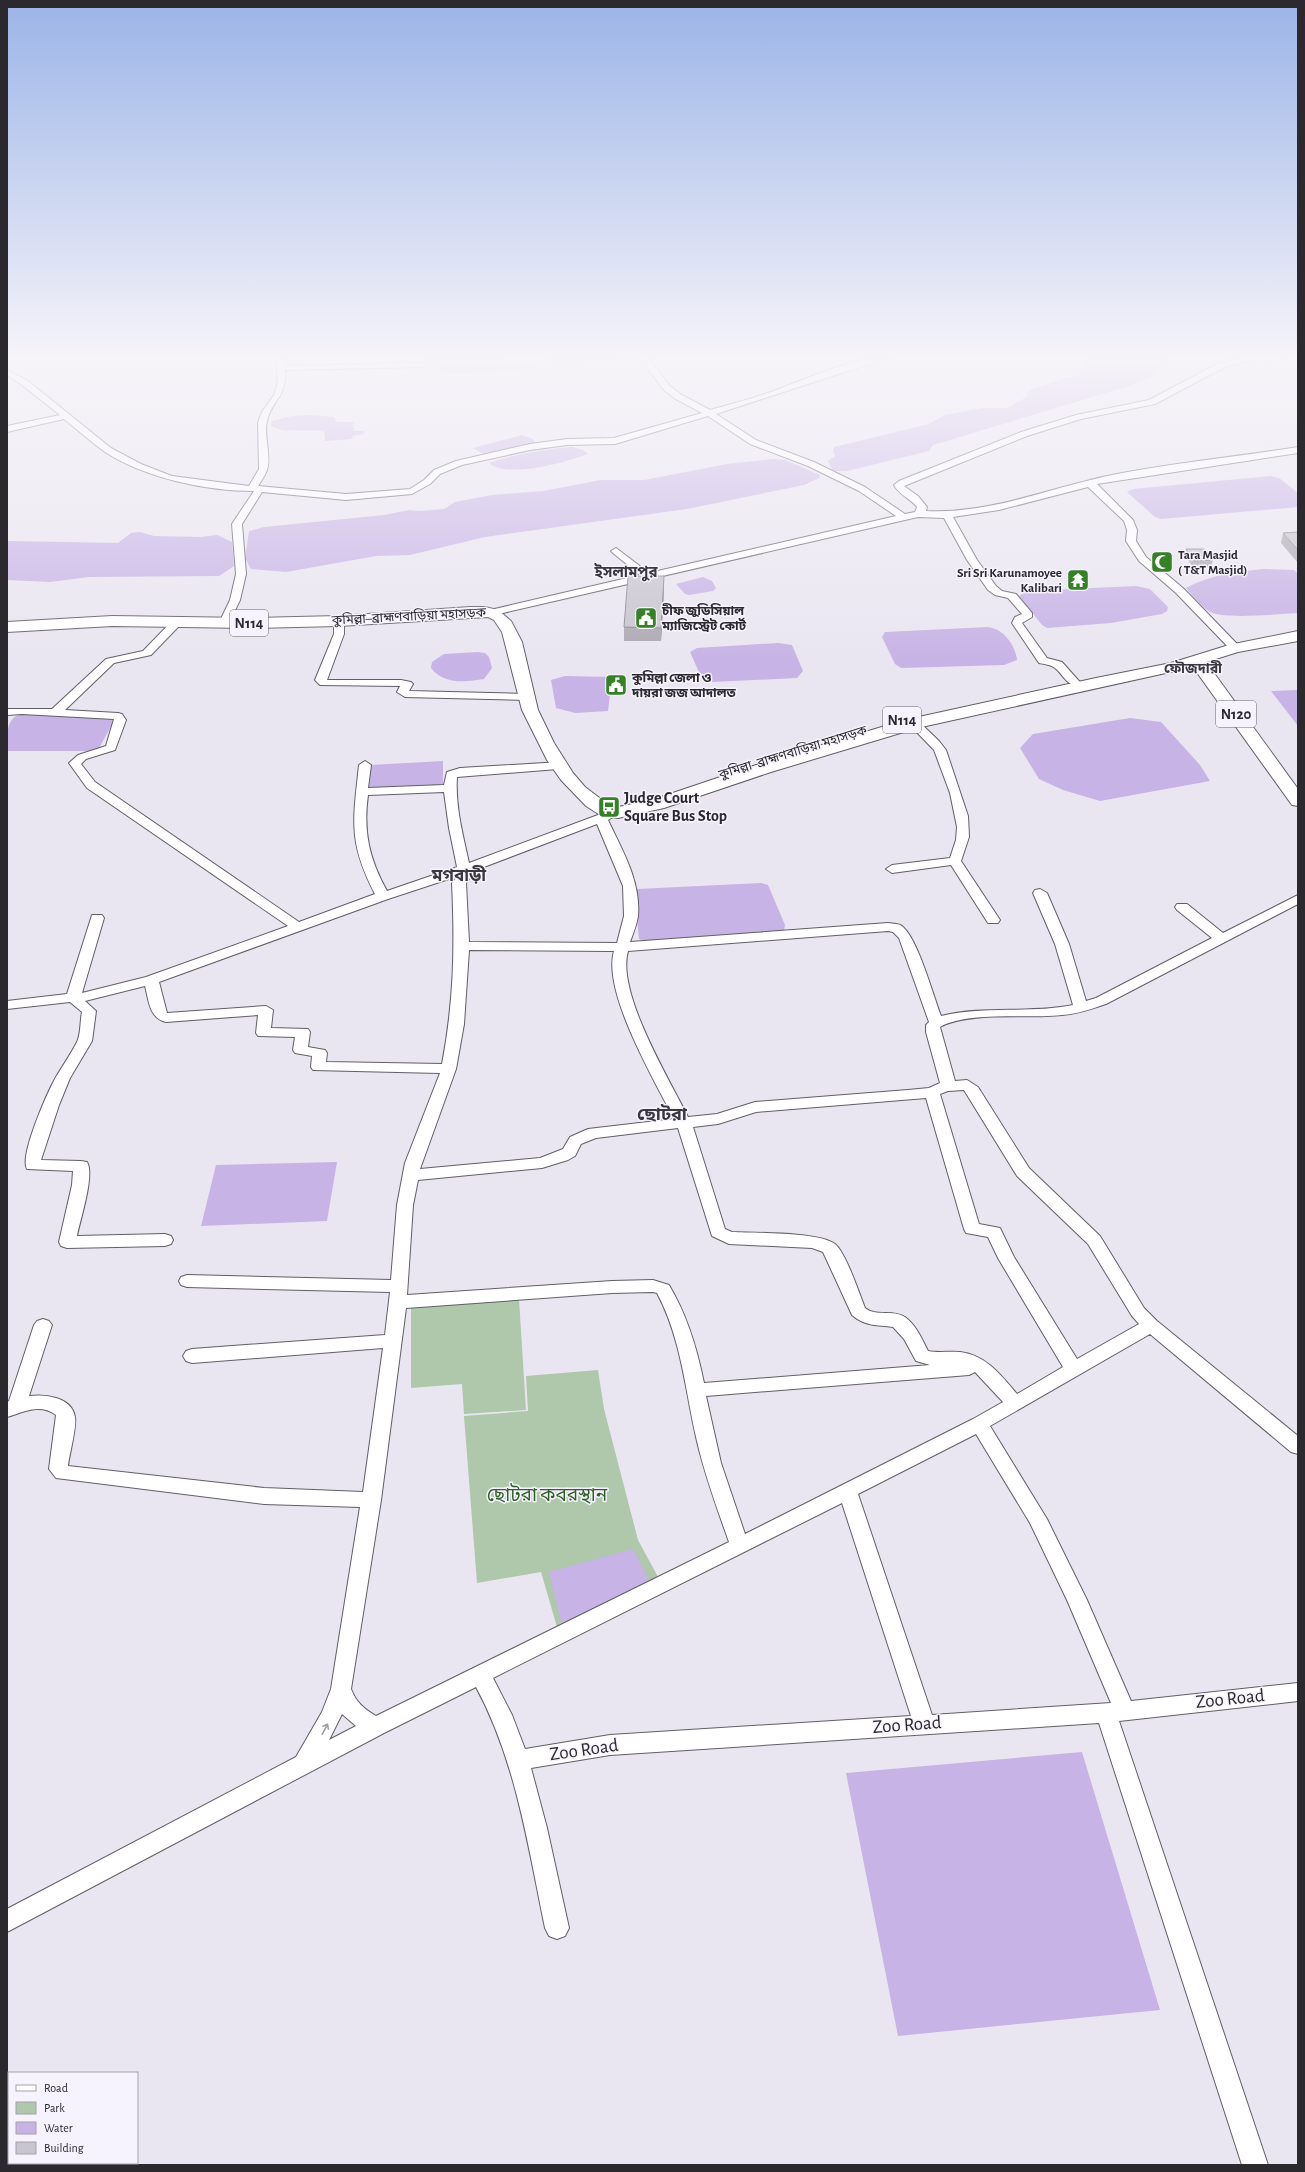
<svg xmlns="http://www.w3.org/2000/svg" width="1305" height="2172" font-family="'Alegreya Sans','Noto Sans Bengali',sans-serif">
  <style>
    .green { fill: #afc7aa }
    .water { fill: #c7b3e5 }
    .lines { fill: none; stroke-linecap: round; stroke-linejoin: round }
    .minor-casing { stroke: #615e67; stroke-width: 2 }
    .highway-casing { stroke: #615e67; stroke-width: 2 }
    .minor { fill: #fff; fill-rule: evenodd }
    .highway { fill: #fff; fill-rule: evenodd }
    .wall { fill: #aca9b2 }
    .shaded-wall { fill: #8c8a91 }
    .building { fill: #c8c5cf; stroke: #8c8a91 }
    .oneway { stroke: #a09fa0 }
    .labels { text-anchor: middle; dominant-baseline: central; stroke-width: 3; stroke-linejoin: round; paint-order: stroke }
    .far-poi-label { font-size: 13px; font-weight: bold; fill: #2b292d; stroke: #f7f3fe; text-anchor: start }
    .far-street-label { font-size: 13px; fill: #2b292d; stroke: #f7f3fe }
    .far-neighbourhood-label { font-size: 14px; font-weight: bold; fill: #3a373f; stroke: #f7f3fe }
    .far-quarter-label { font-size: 15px; font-weight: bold; fill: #3a373f; stroke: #f7f3fe }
    .shield { fill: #f7f3fe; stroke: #68666c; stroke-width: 1 }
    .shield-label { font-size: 15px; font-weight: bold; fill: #2b292d }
    .poi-label { font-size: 16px; font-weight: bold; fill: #2b292d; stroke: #f7f3fe; text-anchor: start }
    .neighbourhood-label { font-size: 17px; font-weight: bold; fill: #3a373f; stroke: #f7f3fe }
    .quarter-label { font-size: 18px; font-weight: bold; fill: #3a373f; stroke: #f7f3fe }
    .near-park-label { font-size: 19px; fill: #2e5e25; stroke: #f7f3fe }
    .near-street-label { font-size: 19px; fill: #2b292d; stroke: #f7f3fe }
  </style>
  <rect width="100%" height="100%" fill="#eae6f1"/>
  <g class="green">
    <path d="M519 1299 526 1410 464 1414 462 1384 411 1388V1307Z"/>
    <path d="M598 1370 604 1409 638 1540 658 1577 557 1627 541 1572 477 1583 464 1416 528 1411 526 1376Z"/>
  </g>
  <g class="water">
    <path d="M422 358H504C512 367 526 360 536 366V369L455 374 439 371Z"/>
    <path d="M547 358H637L550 366Z"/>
    <path d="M1088 358H1167V366L1154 375 1129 386 933 445 929 451 847 471H833L828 461 835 456 833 451 834 447 929 424 945 415 982 408H1007L1027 397 1029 390 1062 379 1079 376Z"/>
    <path d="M311 415 334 417 337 422H353L354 431H364L365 434 353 436 352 439 325 441 324 431C310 429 280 434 271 425L272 421 292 416Z"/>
    <path d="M522 435 533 439 535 444 485 455 473 448Z"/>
    <path d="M572 447 583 450 588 454C567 462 507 479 489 463 516 454 544 449 572 447Z"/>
    <path d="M773 459 785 460 820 475 819 478 804 485 687 509 485 537 410 555 376 556 286 572 251 569 245 558 249 531 264 527 384 515 409 510 419 511 444 509 455 502 492 495 543 491 601 480H644L727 464Z"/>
    <path d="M1271 476 1279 478 1298 493V507L1161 519 1155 517 1127 492 1133 489Z"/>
    <path d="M140 532 154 536 201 537 217 535 232 542 234 566 219 576 89 577 50 582 7 580V541L118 543 131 533Z"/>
    <path d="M1263 569 1294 570 1298 574V613C1280 614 1228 619 1213 613 1202 609 1194 597 1186 588 1210 575 1235 572 1263 569Z"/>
    <path d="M703 577 712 581 716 588 713 591 689 595 685 594 676 584Z"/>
    <path d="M1136 586 1150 589 1168 607 1167 611 1162 614 1111 623 1047 628 1042 625 1019 596 1027 591Z"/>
    <path d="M988 627C1004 629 1015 645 1017 660L1004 665 901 668 895 664 882 637 885 632Z"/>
    <path d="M778 643 792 645 803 671 797 678 712 682 702 679 690 652 697 648Z"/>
    <path d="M478 652 485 653 489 657 492 668 484 679C466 682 444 685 431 668L432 662 444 654Z"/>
    <path d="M565 676 612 677 608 711 575 713 556 708 551 680Z"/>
    <path d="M1298 690V726L1271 691Z"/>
    <path d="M21 714 109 717 112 719 113 723 99 748 90 751H7C7 738 5 718 21 714Z"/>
    <path d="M1130 718 1161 722 1200 765 1210 781 1100 801 1063 790 1039 779 1020 748 1033 734Z"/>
    <path d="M443 761V786L369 789 370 765Z"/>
    <path d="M761 883 768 885 785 925 784 931 645 941 639 939 634 891 637 889Z"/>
    <path d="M337 1162 327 1221 201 1226 216 1165Z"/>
    <path d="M633 1549 650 1582 562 1625 549 1572Z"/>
    <path d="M1082 1752 1160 2010 898 2036 846 1773Z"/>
  </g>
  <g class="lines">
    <g class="minor-casing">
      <g id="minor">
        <path d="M276 358H284L285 366 421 363 425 365 421 367 285 370C287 398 272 399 267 421 263 436 272 455 267 470 265 476 261 481 258 486L346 494 410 489 424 480 434 470 456 461 530 444 567 439 614 438 702 413 674 398 663 389 640 358H648L669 385 680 394 710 410C728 405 747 400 765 394 803 381 847 358 888 358L716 414 756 440 814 462 865 487 905 514 915 512 917 507C912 500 897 493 894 485L899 481 1021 432 1076 415 1149 400 1217 364 1241 358H1283L1279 360 1248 361 1223 368 1155 404 1081 419 1027 436 904 486 918 496 927 507 926 511C989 514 1047 489 1107 476 1170 463 1235 457 1298 447V453L1097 484 1133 520 1137 530 1136 541 1146 557 1184 589 1239 646 1240 648 1239 650H1231L1176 593 1139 561 1126 541 1127 530 1124 521 1088 487 999 510 953 517 977 560 996 586 1002 591 1016 594 1032 613V617L1022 623 1047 658 1062 662 1078 680 1080 682 1078 684C1067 687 1063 674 1055 668 1051 665 1044 664 1039 663L1012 623 1015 617 1022 614 1008 598 995 595 988 590 967 560 944 518 918 517 490 616 486 615V611L640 575 613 553 611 551 616 548 649 573 896 516 859 491 808 466 750 444 708 416 615 444 567 445 530 450 462 465 440 474 430 484 412 494 346 500 262 492 242 524 246 574 240 600 229 623 224 626 219 623 230 600 236 574 232 524 254 491C206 491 145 478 105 452 91 442 78 430 64 419L7 432V426L60 415 22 385 7 375V370L28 381 111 448 141 464 172 476 249 486 259 469 258 422 262 412 274 395 278 382Z"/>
        <path d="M178 618 182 619 183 621 182 623 151 655 114 663 65 710 118 713 122 714 126 720 115 750 86 759 81 764 95 782 299 922 375 894C348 842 353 821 359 765L365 761 371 765 368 788 444 785 447 772 460 768 562 762 564 765 562 768 558 769 457 777C455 806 463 835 469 863L606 812H614L616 815 608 820C622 850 641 881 638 916 637 924 633 934 630 942L888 923C893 924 899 923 903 927 918 940 933 995 941 1016 984 1005 1030 1014 1073 1005L1055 944 1033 893 1035 890 1040 889 1047 893 1069 944 1086 1001 1096 998 1212 938 1177 910 1175 907 1177 904H1187L1223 933 1298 895V904L1106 1004C1091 1009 1078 1014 1062 1015 1028 1019 968 1011 940 1027L955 1081 967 1080 978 1087 1029 1168 1100 1236 1144 1308 1157 1321 1298 1436V1454L1291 1452 1150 1334 990 1426 1047 1519 1087 1600 1131 1701 1298 1683V1701L1119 1721 1268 2165H1242L1099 1723 610 1755 531 1768 547 1828 569 1928 565 1936 557 1939 549 1936 545 1928C528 1846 516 1761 476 1687L384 1733 7 1932V1909L296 1757 322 1712 331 1689 360 1507 264 1504 56 1478 49 1469 56 1415C40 1403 24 1412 7 1417V1402L9 1401 34 1325 37 1321 43 1319 49 1321 52 1325 29 1396C45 1394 72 1397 75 1417 77 1427 69 1455 68 1466L264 1488 363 1492 383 1348 192 1363 186 1361 183 1356 186 1351 192 1349 385 1335 390 1292 187 1287 181 1285 179 1281 181 1277 187 1275 391 1280 397 1205 405 1163 440 1073 313 1070 311 1067 312 1056 295 1053 293 1050 295 1037 258 1036 256 1033 258 1015 166 1022C149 1018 149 1001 145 986L85 1001 96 1011 92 1041 70 1078 59 1105 41 1160 81 1161 87 1162C95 1175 80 1220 77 1236L165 1234 171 1236 173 1240 171 1244 165 1246 67 1248 61 1246 59 1242 72 1185 73 1171 27 1169C19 1156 48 1091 56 1077 63 1065 71 1054 77 1042 81 1034 80 1021 82 1012L70 1002 7 1009V1001L67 994 92 915H102L104 918 82 993 146 977 288 926 87 788 69 763 78 755 106 746 114 719 22 714 7 715V709H52L106 659 143 651 174 619ZM444 792 449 828 457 867 387 891C369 859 363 831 368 795ZM597 824 623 886 624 916 617 943 469 942 466 883 476 870ZM458 876 452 883C455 947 454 1001 442 1064L326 1062 327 1053 325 1050 308 1047 310 1032 308 1029 271 1028 273 1010 266 1006 167 1013 159 982 388 899ZM888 931 893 932 899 938 929 1022 926 1025V1032L940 1083 929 1088 908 1090 755 1102 717 1114 688 1117C669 1079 616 992 628 951ZM469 950 614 951C602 992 655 1081 674 1119L588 1129 570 1137 563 1149 540 1158 420 1169 456 1069 464 1024ZM964 1090 1017 1176 1088 1244 1132 1316 1139 1324 1077 1359 1014 1257 1000 1228 979 1224 940 1094 948 1091ZM926 1098 964 1229 966 1233 988 1237 998 1258 1063 1367 1017 1394C1001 1375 986 1355 960 1352 949 1351 939 1353 928 1351 922 1339 916 1325 905 1317 893 1309 876 1317 865 1308 859 1293 846 1253 835 1244 820 1232 753 1233 732 1232L725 1229 693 1127 718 1124 756 1112ZM678 1128 712 1236 729 1244 812 1248 823 1252 852 1315C864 1326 877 1325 893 1327L904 1339 916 1361 930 1365 704 1383C697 1348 687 1315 669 1285L653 1280 612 1281 407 1295 413 1205 418 1180 542 1168 568 1160 575 1156 581 1144 596 1138ZM653 1292 657 1293C681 1338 685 1388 696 1437 704 1473 717 1508 729 1542L376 1716C364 1709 356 1702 351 1689L381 1500 406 1308 612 1293ZM975 1372 1003 1402 973 1419 745 1534 721 1463 706 1396 969 1375ZM976 1434 1030 1523 1067 1600 1111 1703 932 1715 858 1494ZM842 1503 911 1716 610 1735 525 1749 512 1715 493 1678ZM342 1714 356 1726 329 1740Z"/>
        <path d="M339 618 344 621V634L327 680H401L411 682 413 684 409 691 526 694 532 697 526 700 405 697 397 692 400 686 320 685 315 680 334 634V621Z"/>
        <path d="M909 715 913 716 939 741 946 750 968 816 969 837 961 861 1000 920 998 923H988L951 865 892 873 886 869 892 865 950 858 956 840 957 827 950 793 934 750 905 720 903 718 905 716Z"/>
      </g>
    </g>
    <g class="highway-casing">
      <path id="highway" d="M470 607H485L498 610 511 621 522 642 538 710 554 743 573 773 585 787 610 806 618 807 652 800 759 764 905 720 1096 678 1171 663 1229 645 1298 631V641L1238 652 1206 662 1298 789V806L1292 805 1193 667 917 728 771 772 664 808 618 818 600 815 586 806 561 780 547 760 522 710 502 632 494 620 488 617 339 626 249 628 112 626 7 632V622L112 616 249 618 339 616Z"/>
    </g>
    <use href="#minor" class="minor"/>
    <use href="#highway" class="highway"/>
  </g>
  <g class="wall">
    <path d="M1298 532V563L1281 543 1283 533Z"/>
    <path d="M1186 549 1213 560 1211 567H1193L1185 556Z"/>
    <path d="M664 590 661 641H624V627Z"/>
  </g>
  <path class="shaded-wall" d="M664 576V590L661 641V628Z"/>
  <g class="building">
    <path d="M1298 532V550L1283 533Z"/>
    <path d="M1186 549H1204L1213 560 1194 561Z"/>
    <path d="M628 576H664L661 628 624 627Z"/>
  </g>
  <defs><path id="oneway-shaft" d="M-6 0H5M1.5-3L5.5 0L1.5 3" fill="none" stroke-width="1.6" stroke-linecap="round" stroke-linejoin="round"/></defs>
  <use class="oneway" href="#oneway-shaft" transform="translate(325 1729) rotate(-63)"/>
  <linearGradient id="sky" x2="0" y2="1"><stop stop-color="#9bb4e7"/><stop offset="0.54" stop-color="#f6f4f9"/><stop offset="1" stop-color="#f6f4f9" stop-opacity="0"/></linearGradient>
  <rect width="1305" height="662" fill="url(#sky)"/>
  <defs>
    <g id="mosque-square" transform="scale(1.15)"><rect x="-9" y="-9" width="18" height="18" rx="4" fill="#368028" stroke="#f7f3fe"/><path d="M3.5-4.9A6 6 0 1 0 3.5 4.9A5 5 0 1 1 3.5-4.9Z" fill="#fff"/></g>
    <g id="temple-square" transform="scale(1.15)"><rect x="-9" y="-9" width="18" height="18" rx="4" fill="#368028" stroke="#f7f3fe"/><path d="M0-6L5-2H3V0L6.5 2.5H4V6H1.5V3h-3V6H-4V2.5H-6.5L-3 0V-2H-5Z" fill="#fff"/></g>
    <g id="civic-square" transform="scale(1.15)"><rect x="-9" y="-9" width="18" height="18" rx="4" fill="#368028" stroke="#f7f3fe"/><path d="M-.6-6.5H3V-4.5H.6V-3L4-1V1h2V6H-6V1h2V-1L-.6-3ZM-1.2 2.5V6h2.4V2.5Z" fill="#fff"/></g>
    <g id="bus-square" transform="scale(1.15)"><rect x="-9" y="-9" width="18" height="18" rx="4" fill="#368028" stroke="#f7f3fe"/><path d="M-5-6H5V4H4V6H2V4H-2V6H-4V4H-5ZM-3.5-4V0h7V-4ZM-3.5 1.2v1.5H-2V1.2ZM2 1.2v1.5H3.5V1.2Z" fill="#fff"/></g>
  </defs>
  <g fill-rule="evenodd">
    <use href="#mosque-square" x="1162" y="562"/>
    <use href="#temple-square" x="1078" y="580"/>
    <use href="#civic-square" x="646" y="618"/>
    <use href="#civic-square" x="616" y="685"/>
    <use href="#bus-square" x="609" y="807"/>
  </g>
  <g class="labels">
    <g class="far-poi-label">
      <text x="1178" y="555">Tara Masjid<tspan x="1178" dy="15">( T&amp;T Masjid)</tspan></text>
      <text x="1062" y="573" text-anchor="end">Sri Sri Karunamoyee<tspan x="1062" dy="15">Kalibari</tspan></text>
      <text x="662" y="611">চীফ জুডিসিয়াল<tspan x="662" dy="15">ম্যাজিস্ট্রেট কোর্ট</tspan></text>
      <text x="632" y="678">কুমিল্লা জেলা ও<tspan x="632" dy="15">দায়রা জজ আদালত</tspan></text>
    </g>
    <g class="far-street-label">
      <text transform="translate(409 617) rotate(-3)">কুমিল্লা–ব্রাহ্মণবাড়িয়া মহাসড়ক</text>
      <text transform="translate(793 753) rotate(-17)">কুমিল্লা–ব্রাহ্মণবাড়িয়া মহাসড়ক</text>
    </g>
    <g class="far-neighbourhood-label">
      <text x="1193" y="669">ফৌজদারী</text>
    </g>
    <g class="far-quarter-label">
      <text x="626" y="572">ইসলামপুর</text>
    </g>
    <g class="shield">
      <rect x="230" y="610" width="38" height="26" rx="3"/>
      <rect x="1216" y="701" width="40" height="26" rx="3"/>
      <rect x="883" y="707" width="38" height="26" rx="3"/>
    </g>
    <g class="shield-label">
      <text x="249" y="623">N114</text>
      <text x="1236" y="714">N120</text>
      <text x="902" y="720">N114</text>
    </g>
    <g class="poi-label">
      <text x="624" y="798">Judge Court<tspan x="624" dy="18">Square Bus Stop</tspan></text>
    </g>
    <g class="neighbourhood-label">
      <text x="459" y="875">মগবাড়ী</text>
    </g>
    <g class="quarter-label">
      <text x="662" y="1115">ছোটরা</text>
    </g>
    <g class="near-park-label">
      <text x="547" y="1495">ছোটরা কবরস্থান</text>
    </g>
    <g class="near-street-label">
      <text transform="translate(1230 1699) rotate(-6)">Zoo Road</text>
      <text transform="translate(907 1725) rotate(-4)">Zoo Road</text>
      <text transform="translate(584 1750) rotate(-8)">Zoo Road</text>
    </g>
  </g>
  <rect width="1305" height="2172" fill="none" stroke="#2b292d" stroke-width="16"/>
  <rect x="8" y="2072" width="130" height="92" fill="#f7f3fe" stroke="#a5a2aa"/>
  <rect x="16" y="2085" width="20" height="6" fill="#ffffff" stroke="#a5a2aa"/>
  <text x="44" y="2092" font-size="12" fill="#2b292d">Road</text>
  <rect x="16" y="2102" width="20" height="12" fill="#afc7aa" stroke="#a5a2aa"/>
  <text x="44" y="2112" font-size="12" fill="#2b292d">Park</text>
  <rect x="16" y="2122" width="20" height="12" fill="#c7b3e5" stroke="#a5a2aa"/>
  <text x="44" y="2132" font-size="12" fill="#2b292d">Water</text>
  <rect x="16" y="2142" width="20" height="12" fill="#c8c5cf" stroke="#a5a2aa"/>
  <text x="44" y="2152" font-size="12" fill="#2b292d">Building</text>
</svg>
